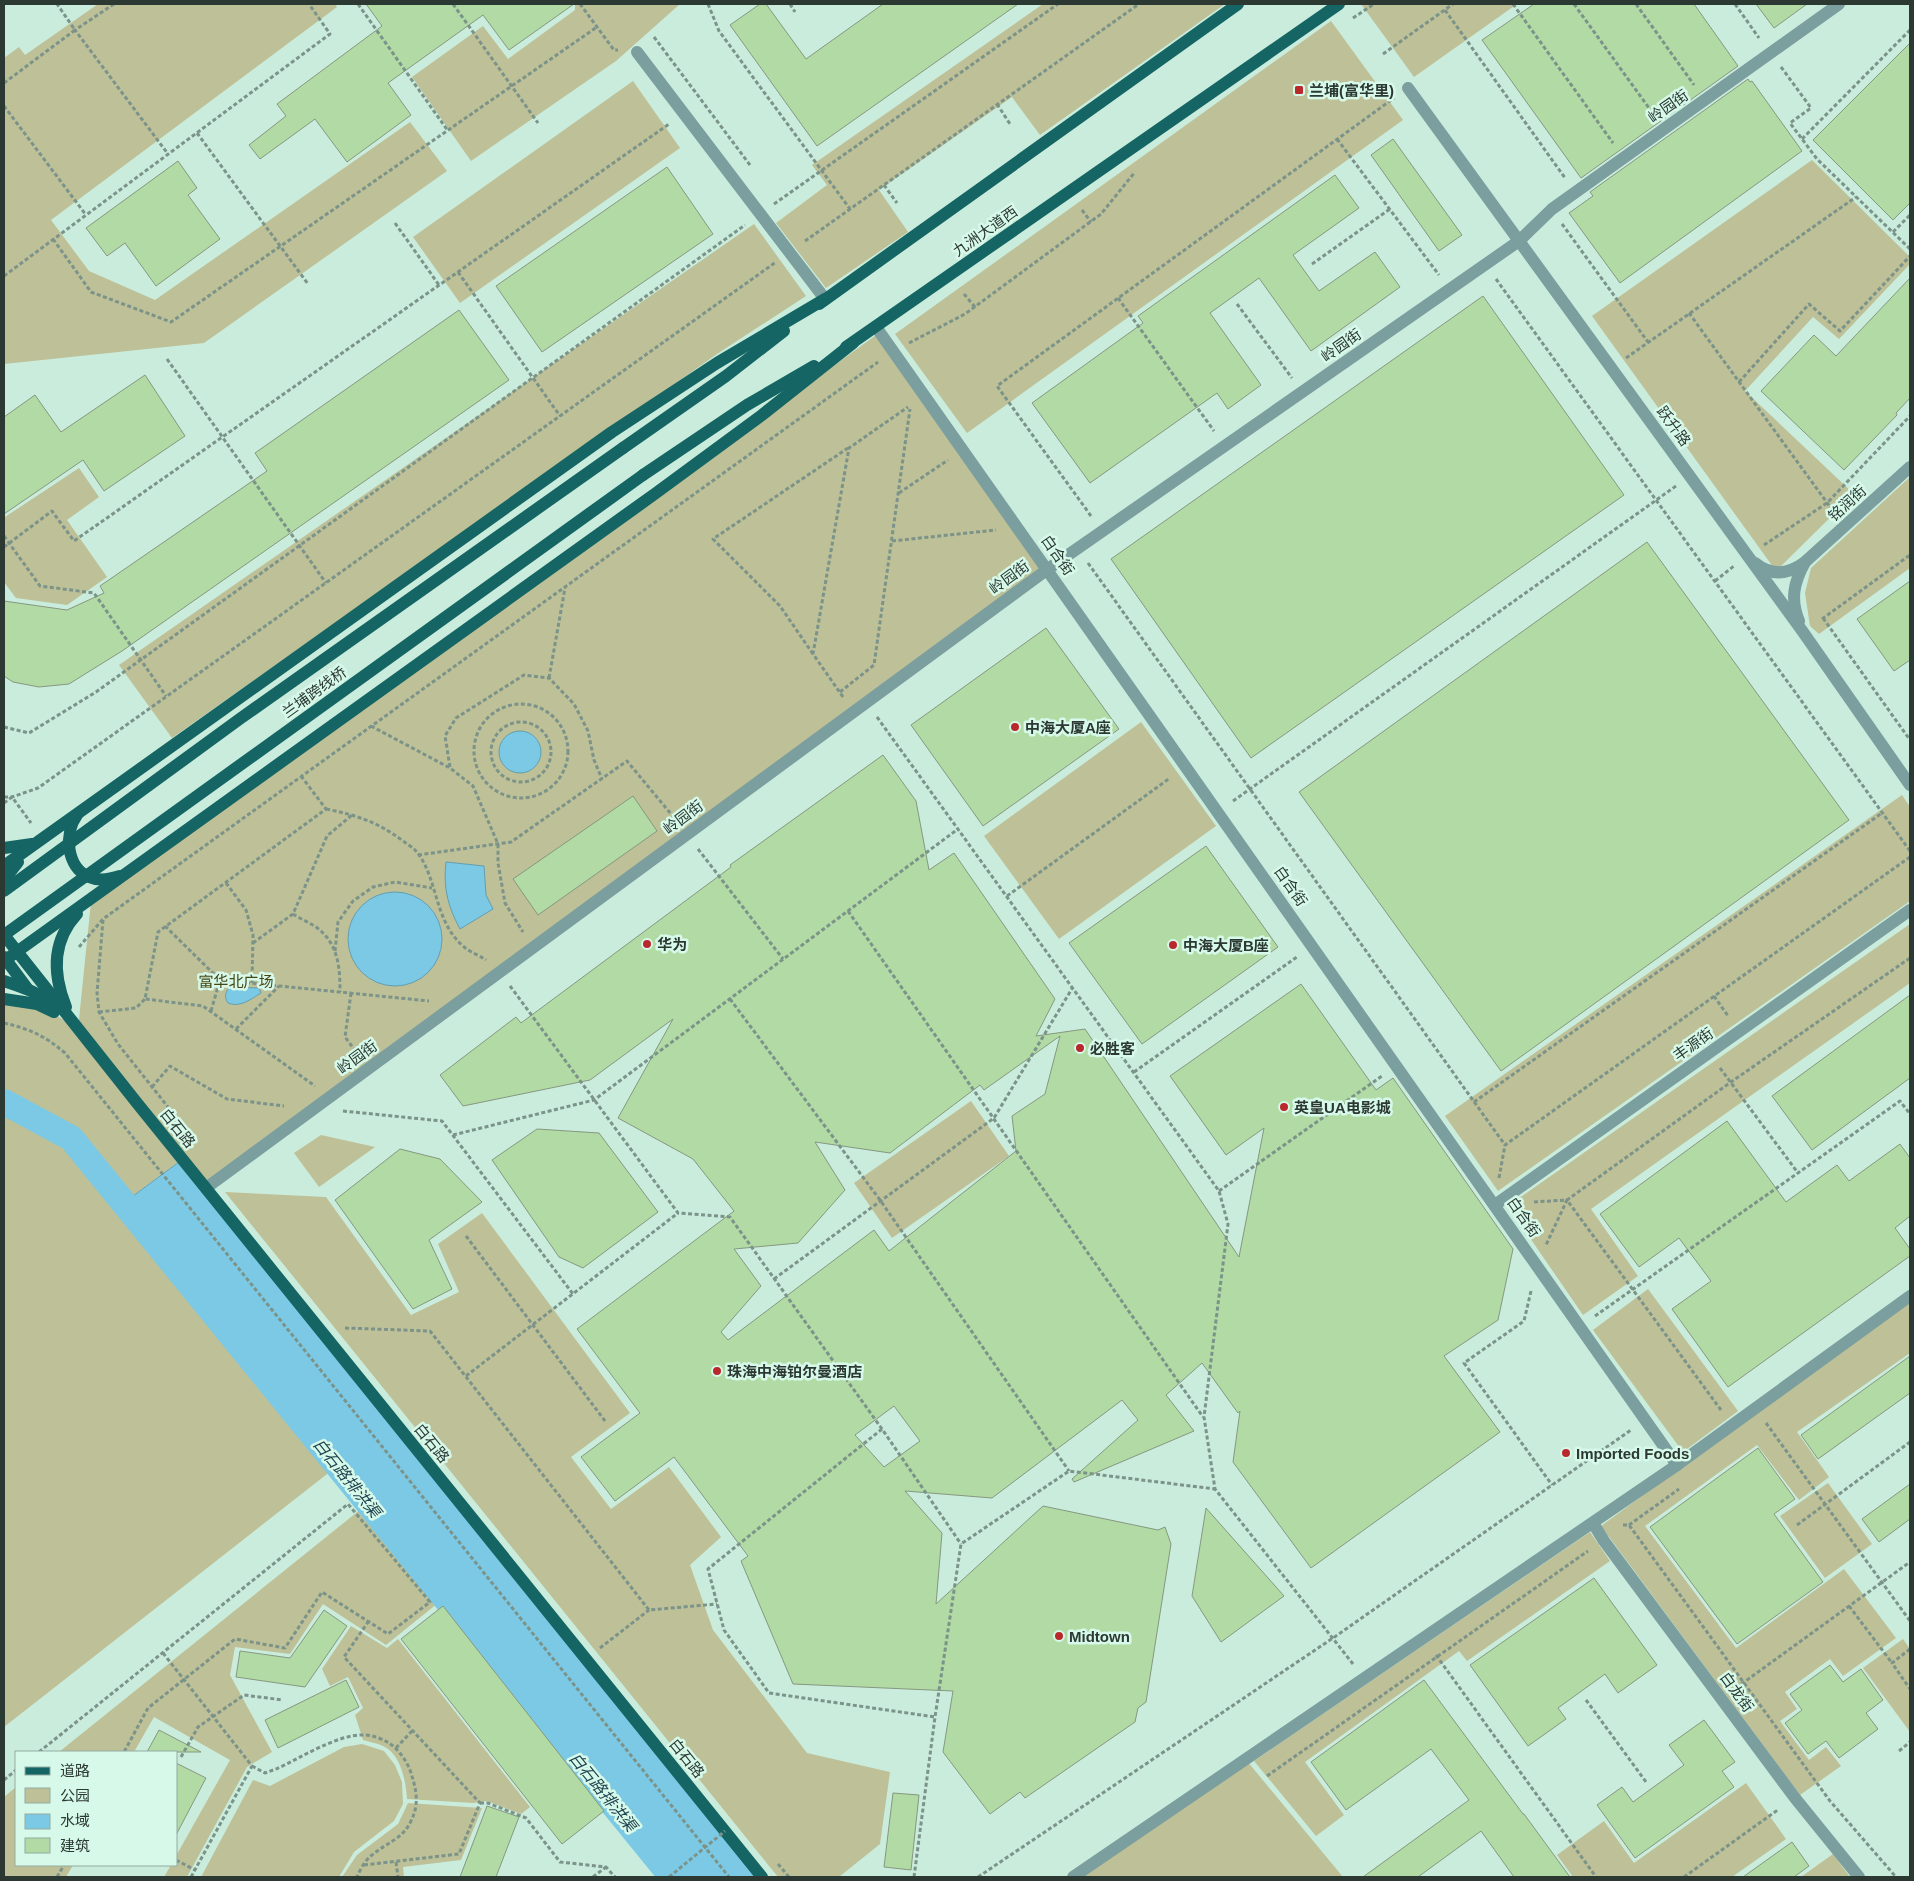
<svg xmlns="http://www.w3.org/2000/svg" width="1914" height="1881" font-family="Helvetica,'Noto Sans SC',sans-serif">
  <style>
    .green { fill: #bec097 }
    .water { fill: #7cc9e5; stroke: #649eb0 }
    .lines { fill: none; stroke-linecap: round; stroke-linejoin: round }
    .canal { stroke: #7cc9e5; stroke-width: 26 }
    .building { fill: #b1daa4; stroke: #869880; fill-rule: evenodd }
    .path { stroke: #7b9389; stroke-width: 3; stroke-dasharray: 4 2.5; stroke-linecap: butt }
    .minor { stroke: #7b9e9e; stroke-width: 12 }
    .major { stroke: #146564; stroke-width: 12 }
    .path-bridge { stroke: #7b9389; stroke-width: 3; stroke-dasharray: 4 2.5; stroke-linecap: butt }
    .major-bridge { stroke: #146564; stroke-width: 12 }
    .poi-dot { fill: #b9292c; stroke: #d7f9ea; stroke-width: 2 }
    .labels { text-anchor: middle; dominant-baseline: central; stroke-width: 5; stroke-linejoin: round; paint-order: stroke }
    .poi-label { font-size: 15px; font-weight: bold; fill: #2c3933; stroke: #d7f9ea; text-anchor: start }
    .street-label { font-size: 15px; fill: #2c3933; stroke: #d7f9ea }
    .park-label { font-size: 15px; fill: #464615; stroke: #d7f9ea }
    .water-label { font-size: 16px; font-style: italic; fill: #1f434f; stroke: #d7f9ea }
  </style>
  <rect width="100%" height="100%" fill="#caecdd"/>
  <g class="green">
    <path d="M98 4H335L337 7 51 220 89 271 155 300 410 122 447 171 204 343 4 364V58L19 47 25 55Z"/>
    <path d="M575 4H680L616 61 471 161 412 77 483 26 508 59 575 10Z"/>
    <path d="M1043 4H1225L1040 135 1012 97 879 190 908 232 826 288 776 223 827 185 812 165Z"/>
    <path d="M1361 4H1517L1414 77Z"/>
    <path d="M1331 21 1403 120 967 433 895 334Z"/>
    <path d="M633 81 680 148 460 303 413 237Z"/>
    <path d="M1812 160 1910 257V264L1839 339 1813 317 1745 391 1854 494 1776 571 1592 316Z"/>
    <path d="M754 224 806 296 717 354 172 738 119 665Z"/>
    <path d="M879 333 1046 569 206 1187 78 1029 91 902Z"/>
    <path d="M79 468 99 497 67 520 107 577 67 605 16 598 4 582V515L5 517Z"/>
    <path d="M1910 477V568L1819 634 1810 626 1805 593 1811 568Z"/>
    <path d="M1141 722 1216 826 1059 939 984 836Z"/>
    <path d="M1902 795 1910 807V901L1498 1191 1445 1116Z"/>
    <path d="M1910 924V983L1591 1209 1638 1276 1583 1315 1508 1206Z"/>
    <path d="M4 996 43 1007 78 1029 181 1160 123 1203 336 1467 4 1727Z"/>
    <path d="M971 1101 1009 1156 892 1238 854 1183Z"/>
    <path d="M321 1135 375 1147 319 1187 294 1153Z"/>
    <path d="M225 1192 326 1197 411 1315 459 1292 438 1244 482 1213 630 1413 571 1457 611 1509 669 1467 721 1537 690 1565 713 1630 807 1753 890 1772 880 1844 839 1877H778Z"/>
    <path d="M1648 1289 1738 1411 1683 1452 1593 1330Z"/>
    <path d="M1910 1300V1353L1797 1432 1829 1477 1799 1500 1757 1445 1645 1526 1736 1648 1844 1569 1896 1638 1843 1676 1830 1659 1785 1692 1797 1709 1780 1721 1809 1760 1826 1747 1841 1766 1800 1795 1601 1526Z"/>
    <path d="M1828 1483 1872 1544 1825 1578 1780 1516Z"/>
    <path d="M361 1509 438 1603 386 1645 323 1604 290 1654 235 1647 230 1675 272 1752 247 1767 187 1877H164L171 1865H176V1856L230 1760 154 1717 134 1752H59Z"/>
    <path d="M1590 1532 1610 1561 1467 1661 1459 1651 1305 1762 1344 1815 1316 1836 1254 1761Z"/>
    <path d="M351 1626 387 1648 398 1639 530 1807 521 1814 487 1801 473 1803 407 1799C406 1782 401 1754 383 1746 377 1743 369 1742 363 1740L355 1715 363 1708 348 1677 330 1686 322 1669Z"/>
    <path d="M1903 1639 1910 1649V1732L1863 1668Z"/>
    <path d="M362 1744 384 1751 395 1765 402 1782 403 1804 394 1821 354 1852 339 1877H201L253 1780 270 1786 344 1747Z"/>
    <path d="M1247 1761 1343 1877H1077Z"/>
    <path d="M1746 1783 1786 1839 1732 1877H1573L1557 1855 1604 1821 1634 1863Z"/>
    <path d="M16 1787V1865H73L66 1877H4V1797Z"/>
    <path d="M408 1803 482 1808 461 1860 403 1867 404 1877H342L357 1855 398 1824Z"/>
    <path d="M1833 1854 1850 1877H1801Z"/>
  </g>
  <g class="water">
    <circle cx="520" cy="752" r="21"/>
    <path d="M446 862 484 866 486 895 493 909 460 929C448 907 443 888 446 862Z"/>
    <circle cx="395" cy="939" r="47"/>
    <path d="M230 987 259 988 261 993C251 999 240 1008 228 1003 224 997 225 992 230 987Z"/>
    <path d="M183 1159 763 1877H673L125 1202Z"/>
  </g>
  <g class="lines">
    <path class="canal" d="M4 1102 71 1138 672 1877"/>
  </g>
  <g class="building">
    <path d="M366 4H574L509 50 483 15 388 83 411 115 347 162 315 119 260 159 249 145 286 116 277 104 382 26Z"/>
    <path d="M760 4H766L806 59 883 4H1018L817 146 730 25Z"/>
    <path d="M1534 4H1694L1738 66 1581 178 1482 40Z"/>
    <path d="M1756 4H1807L1774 28Z"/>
    <path d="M1910 43V203L1893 220 1813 140Z"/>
    <path d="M1748 79 1750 82 1752 81 1802 151 1620 283 1569 213 1593 196 1590 192Z"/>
    <path d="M1393 139 1462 235 1439 251 1371 155Z"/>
    <path d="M178 161 197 188 188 195 220 239 156 286 125 243 107 256 86 228Z"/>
    <path d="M667 167 713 234 542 352 496 286Z"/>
    <path d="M1335 175 1359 208 1293 255 1319 291 1375 252 1400 287 1311 351 1259 278 1210 313 1261 385 1228 409 1217 393 1090 483 1032 403 1143 323 1138 316Z"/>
    <path d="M1910 278V398L1896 413 1897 415 1844 470 1761 391 1814 335 1836 356Z"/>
    <path d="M1483 296 1624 495 1251 758 1111 559Z"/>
    <path d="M459 310 509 380 122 651 69 684 39 687 13 682 4 676V601L67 610 104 593 100 586 267 471 255 453Z"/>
    <path d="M145 375 185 436 104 491 83 460 4 514V417L35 395 61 432Z"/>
    <path d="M1647 542 1849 820 1501 1071 1299 792Z"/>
    <path d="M1910 581V660L1894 671 1857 619Z"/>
    <path d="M1046 628 1119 729 983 826 911 725Z"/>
    <path d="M883 755 916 801 929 870 954 853 1055 999 1036 1036 1085 1029 1239 1257 1264 1128 1226 1155 1170 1076 1301 984 1376 1090 1393 1078 1513 1249 1498 1320 1444 1356 1500 1432 1311 1568 1233 1462 1240 1411 1238 1413 1202 1363 1166 1395 1194 1431 1074 1482 1072 1479 1138 1420 1122 1400 992 1498 905 1491 942 1533 936 1604 1043 1506 1158 1530 1165 1527 1171 1544 1146 1702 1138 1708 1135 1722 1025 1798 1020 1792 990 1814 943 1752 953 1691 793 1684 741 1561 748 1556 674 1457 615 1501 581 1457 640 1413 577 1329 734 1211 693 1159 618 1118 673 1019 590 1080 463 1106 440 1075 516 1017 521 1023 731 867 730 865ZM1060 1036 1045 1094 1012 1116 1016 1151 889 1251 874 1230 728 1340 721 1332 761 1286 734 1249 798 1243 845 1190 815 1142 890 1153 980 1085 984 1090ZM894 1406 920 1441 884 1467 855 1435Z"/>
    <path d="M633 796 657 831 538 915 513 879Z"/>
    <path d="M1206 846 1278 947 1142 1044 1069 943Z"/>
    <path d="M1910 995V1078L1812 1150 1772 1096Z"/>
    <path d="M1727 1121 1786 1202 1837 1165 1849 1181 1900 1144 1910 1158V1216L1895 1228 1910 1249V1256L1728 1387 1672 1309 1711 1281 1679 1238 1639 1267 1600 1214Z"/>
    <path d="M537 1129 599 1133 658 1212 583 1268 559 1257 492 1160Z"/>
    <path d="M400 1149 440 1159 482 1202 429 1240 452 1289 413 1309 335 1200Z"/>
    <path d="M1910 1356V1393L1818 1459 1801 1435Z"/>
    <path d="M1758 1448 1795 1499 1774 1514 1823 1582 1737 1644 1650 1527Z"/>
    <path d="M1910 1484V1519L1879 1542 1862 1519Z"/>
    <path d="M1206 1508 1284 1596 1221 1642 1192 1596Z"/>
    <path d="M1594 1578 1657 1665 1618 1693 1605 1674 1558 1708 1566 1719 1528 1746 1470 1665Z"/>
    <path d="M443 1606 604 1811 562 1844 401 1639Z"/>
    <path d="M324 1610 347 1626 305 1687 236 1677 240 1651 290 1658Z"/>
    <path d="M1830 1665 1843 1682 1861 1669 1883 1700 1866 1713 1878 1729 1839 1758 1826 1741 1808 1754 1785 1723 1802 1710 1790 1694Z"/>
    <path d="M346 1680 359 1707 278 1748 265 1720Z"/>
    <path d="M1424 1680 1523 1814H1524L1570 1877H1514L1481 1831 1418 1877H1363L1469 1800 1431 1749 1346 1810 1311 1762Z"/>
    <path d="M1704 1720 1735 1762 1722 1771 1734 1787 1635 1858 1597 1805 1622 1787 1633 1802 1684 1765 1669 1745Z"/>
    <path d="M159 1730 201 1752H147Z"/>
    <path d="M176 1763 206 1778 176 1835Z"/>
    <path d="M893 1793 919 1795 911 1870 884 1867Z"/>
    <path d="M487 1806 519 1817 496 1877H460Z"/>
    <path d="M1792 1842 1809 1866 1794 1877H1743Z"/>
  </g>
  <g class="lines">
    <g class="path">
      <path d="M114 4 75 30 168 154"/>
      <path d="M358 4 448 131"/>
      <path d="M453 4 538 123"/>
      <path d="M580 4 614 50H618"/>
      <path d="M708 4 719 31 850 209"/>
      <path d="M790 4 795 12"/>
      <path d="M1513 4 1613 143"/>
      <path d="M1574 4 1654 115"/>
      <path d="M1636 4 1694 85"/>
      <path d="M1735 4 1759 38"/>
      <path d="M1445 10 1565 178"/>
      <path d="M1353 18 1374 4"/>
      <path d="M654 37 750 165"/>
      <path d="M1383 54 1453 4"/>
      <path d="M1781 67 1811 108 1790 123 1817 159 1910 249"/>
      <path d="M4 83 75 30 57 4"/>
      <path d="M997 104 1010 124"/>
      <path d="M4 106 86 215"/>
      <path d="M197 133 308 284"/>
      <path d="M1337 139 1439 275"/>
      <path d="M1802 139 1910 30"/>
      <path d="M884 185 897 203"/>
      <path d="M774 204 1058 4"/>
      <path d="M1082 210 1091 222"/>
      <path d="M395 223 439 285"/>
      <path d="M1562 224 1648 342"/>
      <path d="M1893 232 1910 215"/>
      <path d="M53 239 91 292 171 322 597 27"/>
      <path d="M805 241 1139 4"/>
      <path d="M1312 264 1390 209"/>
      <path d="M458 272 560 416"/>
      <path d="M4 276 330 34 309 4"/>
      <path d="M1496 279 1910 851"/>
      <path d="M964 294 975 307"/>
      <path d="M1118 298 1214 431"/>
      <path d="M1237 304 1292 378"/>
      <path d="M1689 313 1833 511"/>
      <path d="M909 343 965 314 1101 214 1135 172"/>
      <path d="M1626 358 1856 197"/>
      <path d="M167 359 326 583"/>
      <path d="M1739 382 1809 304 1840 331 1910 256"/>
      <path d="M899 493 948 460"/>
      <path d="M1091 516 997 386 1394 98"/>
      <path d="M4 536 40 586 94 593 166 696"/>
      <path d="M892 541 996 530"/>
      <path d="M1764 545 1827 503 1910 416"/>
      <path d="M4 547 52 511 74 541 669 124"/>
      <path d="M1088 563 1505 1145 1910 857"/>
      <path d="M1715 581 1734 566"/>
      <path d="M1823 618 1910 740"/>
      <path d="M1822 619 1910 555"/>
      <path d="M813 654 780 606 713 539 848 448"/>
      <path d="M549 678 565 588"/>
      <path d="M840 692 874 665 910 409"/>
      <path d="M843 697 813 654 849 448 908 407"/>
      <circle cx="521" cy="751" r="47"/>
      <path d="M877 717 1219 1191 1228 1224 1204 1417 1215 1489 1353 1664"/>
      <circle cx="521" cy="752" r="30"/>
      <path d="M371 726 450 768 473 786 498 844V863L505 903 523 932"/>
      <path d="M4 727 29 733 96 692 745 225"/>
      <path d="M450 767 445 736 456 718 524 675 549 678 574 704 588 731 594 760 602 779"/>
      <path d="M301 776 326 809 158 932 145 999 203 1006 315 1086"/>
      <path d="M4 797H12L38 788 776 262"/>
      <path d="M1233 801 1676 486"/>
      <path d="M4 803 12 797 31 823"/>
      <path d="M326 809C356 815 378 822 403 841 407 844 412 847 415 850 438 875 433 920 463 946 469 952 479 955 486 960"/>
      <path d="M698 849 783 959"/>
      <path d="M418 855 511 842 627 761 676 820"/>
      <path d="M226 883 246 910 253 935 252 983"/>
      <path d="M1007 896 1170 778"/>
      <path d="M848 911 1203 1417"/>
      <path d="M293 914C302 920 316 925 323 933 339 949 340 971 340 992"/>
      <path d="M103 920 97 993 99 1012 118 1044 195 1141"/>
      <path d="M165 926 220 980"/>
      <path d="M253 943 293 914 327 836 352 815"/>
      <path d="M79 947 103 919 878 362"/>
      <path d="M335 951 338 922 353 901 373 887 395 882 432 888"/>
      <path d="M510 986 678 1213 730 1217 882 1429 961 1544"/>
      <path d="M351 993 345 1037 357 1053"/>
      <path d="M1714 996 1728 1016"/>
      <path d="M730 999 880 1200 1069 1471"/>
      <path d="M211 1011 220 980 429 1001"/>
      <path d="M99 1012 136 1008 145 999"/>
      <path d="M4 1023C30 1029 45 1036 65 1053L729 1877"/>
      <path d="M236 1029 279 986"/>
      <path d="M1720 1068 1798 1173"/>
      <path d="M1134 1072 1297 957"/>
      <path d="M152 1087 170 1066 227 1099 284 1106"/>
      <path d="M1474 1102 1882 813"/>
      <path d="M343 1111 442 1121 573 1294"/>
      <path d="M453 1135 594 1100 958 829"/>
      <path d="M1499 1178 1505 1145"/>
      <path d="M1219 1191 1382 1076"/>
      <path d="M1534 1202 1567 1200 1546 1245"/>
      <path d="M466 1236 605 1421"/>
      <path d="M774 1279 994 1118 1073 987"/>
      <path d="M1531 1291 1524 1321 1464 1363 1552 1485"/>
      <path d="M1595 1316 1900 1101 1910 1114"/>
      <path d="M345 1328 430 1331 649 1610 717 1604"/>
      <path d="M466 1376 678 1213"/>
      <path d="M1721 1410 1567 1200 1731 1082 1910 958"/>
      <path d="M1766 1423 1910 1621"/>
      <path d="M882 1429 708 1569 724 1630 769 1693 935 1717"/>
      <path d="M1623 1525H1629L1830 1801 1896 1877"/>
      <path d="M1629 1525 1679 1489"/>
      <path d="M1797 1525 1910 1442"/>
      <path d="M1849 1606 1892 1663"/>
      <path d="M600 1648 649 1610"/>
      <path d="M1910 1649 1892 1663 1910 1689"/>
      <path d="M163 1653 252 1766 191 1877"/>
      <path d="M1436 1655 1596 1877"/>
      <path d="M1736 1688 1910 1562"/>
      <path d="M1586 1700 1646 1782"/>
      <path d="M396 1748 412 1731"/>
      <path d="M1899 1751 1910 1742"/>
      <path d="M39 1752 348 1504 430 1602 388 1634 322 1592 285 1648 235 1639 148 1708 124 1752"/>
      <path d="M181 1757 198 1727 244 1695 283 1700"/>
      <path d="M252 1766 265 1773 276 1769C301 1758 337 1734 364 1735 373 1735 382 1739 389 1743 398 1749 406 1760 410 1770 416 1788 420 1803 411 1821 403 1839 386 1843 372 1855 365 1860 360 1870 357 1877"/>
      <path d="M1267 1776 1588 1551"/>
      <path d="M4 1780 16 1770"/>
      <path d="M480 1803H488L526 1818 560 1862 606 1867 615 1877"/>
      <path d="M176 1860 195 1870"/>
      <path d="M396 1862 398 1877"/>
      <path d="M778 1864 789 1877"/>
      <path d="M364 1865 459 1854 480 1803 344 1657 368 1622"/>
      <path d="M57 1877 64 1865"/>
      <path d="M593 1877 606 1867"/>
      <path d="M914 1877 935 1717 961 1544 1069 1471 1215 1489"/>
      <path d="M978 1877 1333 1638 1631 1430"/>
      <path d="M1684 1877 1779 1809"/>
    </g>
    <g class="minor">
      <path d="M637 52 825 299"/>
      <path d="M1408 88 1803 632 1910 785"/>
      <path d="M876 327 1677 1465"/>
      <path d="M1805 562 1910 467"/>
      <path d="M1755 563C1772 577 1789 574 1805 562 1794 582 1790 599 1799 621"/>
      <path d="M206 1188 1048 569 1519 241 1552 209 1839 4"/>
      <path d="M1495 1205 1910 910"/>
      <path d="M1593 1523 1604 1541 1795 1798 1859 1877"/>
      <path d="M1073 1877 1677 1465 1910 1296"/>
    </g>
    <g class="major">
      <path d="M819 304 1238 4"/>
      <path d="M846 347 1339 4"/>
      <path d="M623 448 726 376 784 331"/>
      <path d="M643 475 747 405 814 366"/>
      <path d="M77 815C64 833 66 867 89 877 98 881 111 879 120 876"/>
      <path d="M4 848 32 844"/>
      <path d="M4 866 612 432 717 363 825 299"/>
      <path d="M4 880 18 862"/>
      <path d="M4 935 137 1103 762 1877"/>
      <path d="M4 957 27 988"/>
      <path d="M4 961 656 493 762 415 853 343"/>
      <path d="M4 981C22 987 38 992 53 1005"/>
      <path d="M4 999 37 1004 54 1012"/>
      <path d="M66 1007C53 975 51 942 77 914"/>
    </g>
    <path class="path-bridge" d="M669 1877 725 1831"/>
    <g class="major-bridge">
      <path d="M4 891 241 718 623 448"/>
      <path d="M4 935 643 475"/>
    </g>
  </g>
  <g class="poi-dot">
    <rect x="1294" y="85" width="10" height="10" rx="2.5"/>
    <circle cx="1015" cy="727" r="5"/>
    <circle cx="647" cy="944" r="5"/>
    <circle cx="1173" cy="945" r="5"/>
    <circle cx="1080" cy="1048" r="5"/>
    <circle cx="1284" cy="1107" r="5"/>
    <circle cx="717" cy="1371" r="5"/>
    <circle cx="1566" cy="1453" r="5"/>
    <circle cx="1059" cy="1636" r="5"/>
  </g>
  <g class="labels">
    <g class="poi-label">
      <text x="1309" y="90">兰埔(富华里)</text>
      <text x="1025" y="727">中海大厦A座</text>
      <text x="657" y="944">华为</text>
      <text x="1183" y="945">中海大厦B座</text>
      <text x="1090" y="1048">必胜客</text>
      <text x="1294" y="1107">英皇UA电影城</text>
      <text x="727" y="1371">珠海中海铂尔曼酒店</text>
      <text x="1576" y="1453">Imported Foods</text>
      <text x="1069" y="1636">Midtown</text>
    </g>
    <g class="street-label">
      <text transform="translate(1668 106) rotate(-35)">岭园街</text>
      <text transform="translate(985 231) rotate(-35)">九洲大道西</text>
      <text transform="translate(1341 345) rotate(-35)">岭园街</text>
      <text transform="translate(1674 426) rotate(54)">跃升路</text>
      <text transform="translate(1847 503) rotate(-42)">铭润街</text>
      <text transform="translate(1058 555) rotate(55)">白合街</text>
      <text transform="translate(1009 577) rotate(-36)">岭园街</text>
      <text transform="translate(314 692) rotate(-36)">兰埔跨线桥</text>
      <text transform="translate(683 817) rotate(-37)">岭园街</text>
      <text transform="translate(1291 886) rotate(55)">白合街</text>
      <text transform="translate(1693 1044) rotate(-35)">丰源街</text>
      <text transform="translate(357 1057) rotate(-36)">岭园街</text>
      <text transform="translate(178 1128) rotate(51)">白石路</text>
      <text transform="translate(1524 1217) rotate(55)">白合街</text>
      <text transform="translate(432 1443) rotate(51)">白石路</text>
      <text transform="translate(1737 1692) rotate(54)">白龙街</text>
      <text transform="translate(687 1758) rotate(51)">白石路</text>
    </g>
    <g class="park-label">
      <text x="236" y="981">富华北广场</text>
    </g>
    <g class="water-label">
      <text transform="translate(347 1478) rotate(51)">白石路排洪渠</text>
      <text transform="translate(603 1792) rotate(51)">白石路排洪渠</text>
    </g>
  </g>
  <rect width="1914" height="1881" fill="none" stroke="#2c3933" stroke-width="10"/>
  <rect x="15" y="1751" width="162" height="115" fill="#d7f9ea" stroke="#93aca1"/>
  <rect x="25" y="1767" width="25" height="8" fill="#146564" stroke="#93aca1"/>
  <text x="60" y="1776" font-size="15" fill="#2c3933">道路</text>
  <rect x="25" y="1788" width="25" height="15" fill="#bec097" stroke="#93aca1"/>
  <text x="60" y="1801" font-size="15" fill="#2c3933">公园</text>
  <rect x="25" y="1814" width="25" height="15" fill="#7cc9e5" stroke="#93aca1"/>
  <text x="60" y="1826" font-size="15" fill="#2c3933">水域</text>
  <rect x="25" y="1838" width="25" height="15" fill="#b1daa4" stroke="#93aca1"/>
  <text x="60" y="1851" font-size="15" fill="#2c3933">建筑</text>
</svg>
